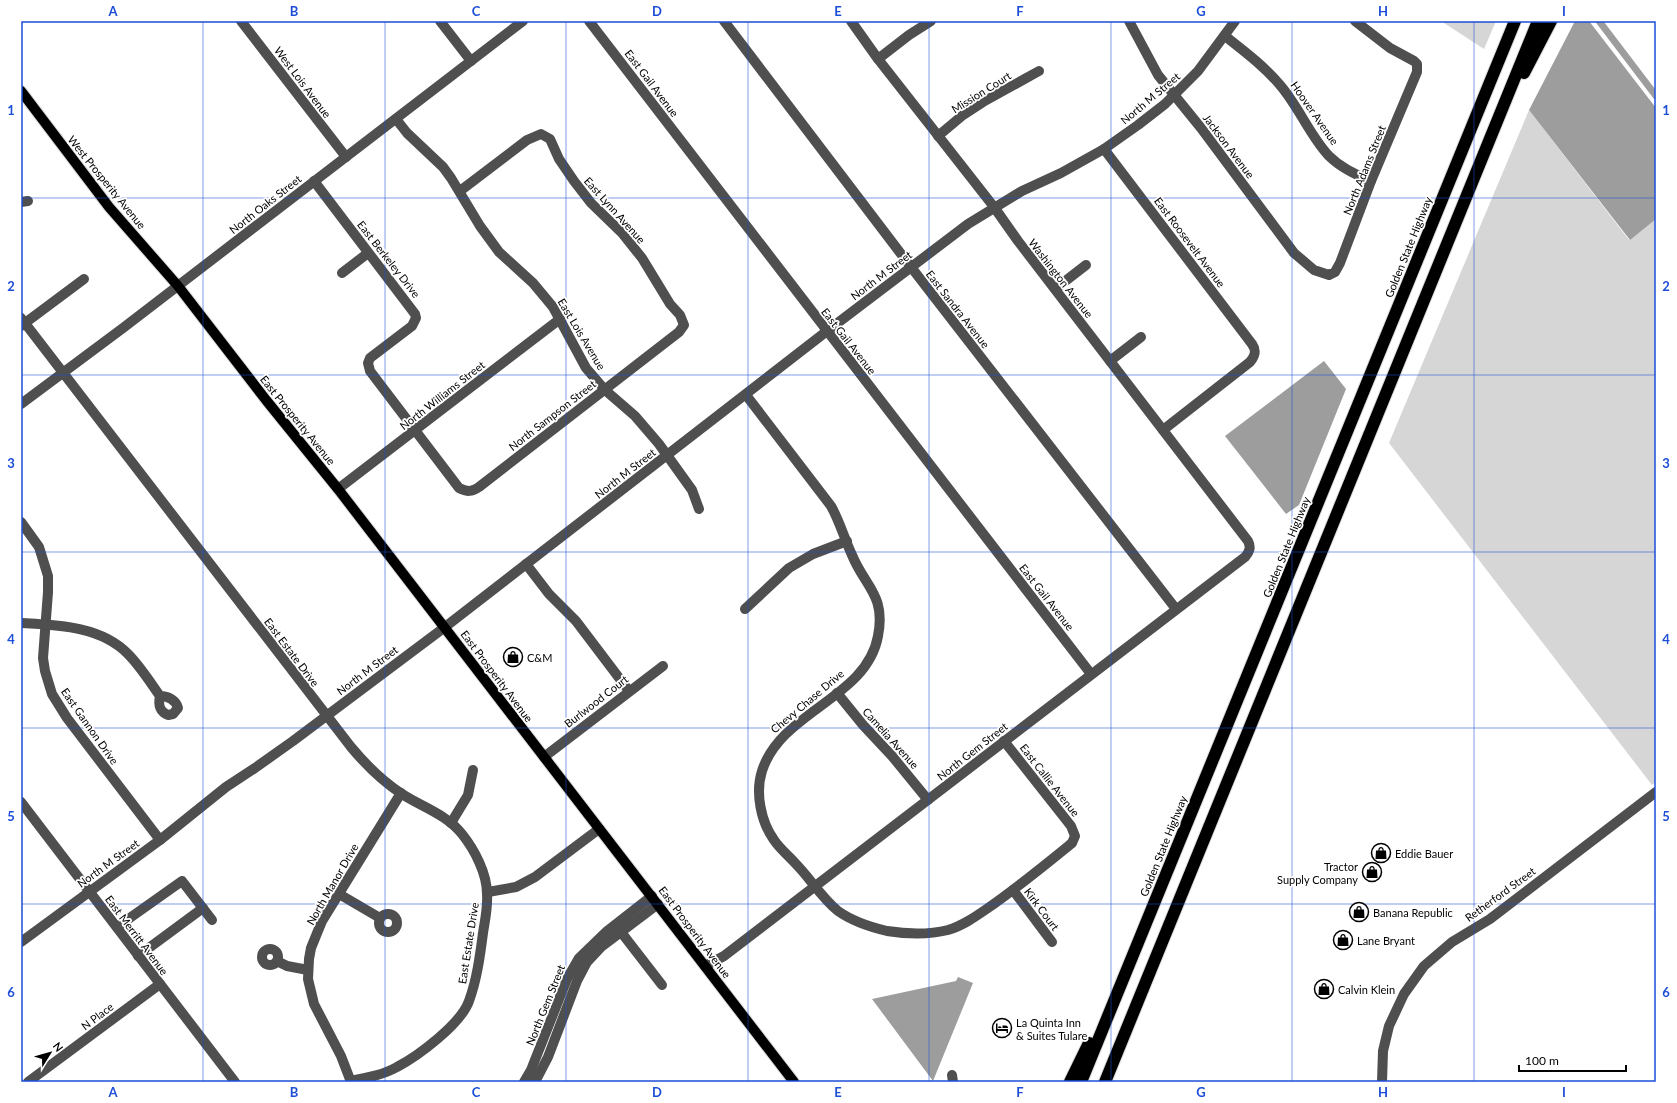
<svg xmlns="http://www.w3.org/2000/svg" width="1677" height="1103" font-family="Lato,sans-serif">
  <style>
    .green { fill: #d6d6d6 }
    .water { fill: #9d9d9d }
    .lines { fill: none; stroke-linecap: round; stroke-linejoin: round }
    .canal { stroke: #9d9d9d; stroke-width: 7 }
    .major-casing { stroke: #dbdbdb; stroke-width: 12 }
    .highway-casing { stroke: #dbdbdb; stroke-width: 14 }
    .minor { stroke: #4f4f4f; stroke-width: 10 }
    .major { stroke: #000; stroke-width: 10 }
    .highway { stroke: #000; stroke-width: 12 }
    .grid { fill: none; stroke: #1d4ed8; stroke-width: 1; stroke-opacity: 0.55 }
    .labels { text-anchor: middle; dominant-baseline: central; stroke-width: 3.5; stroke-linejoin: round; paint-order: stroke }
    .street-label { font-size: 11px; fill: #000; stroke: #fff }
    .poi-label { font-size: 11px; fill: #000; stroke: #fff; text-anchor: start }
    .neatline { fill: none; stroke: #1d4ed8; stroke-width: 1.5 }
    .grid-label { font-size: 13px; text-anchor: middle; font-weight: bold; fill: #1d4ed8 }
  </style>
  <rect width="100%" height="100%" fill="#fff"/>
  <g class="green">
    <path d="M1441 21H1496L1484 49Z"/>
    <path d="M1529 110 1629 240 1656 219V782L1652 785 1389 443Z"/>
  </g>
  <g class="water">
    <path d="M1575 21H1589L1656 108V219L1630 240 1529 110Z"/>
    <path d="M1324 361 1346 389 1299 505 1286 514 1225 436Z"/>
    <path d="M958 977 973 983 933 1081 872 999 956 981Z"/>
  </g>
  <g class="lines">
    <path class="canal" d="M1599 21 1656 96"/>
    <g class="major-casing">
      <path id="major" d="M21 91 109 207 178 286 266 400 338 489 794 1082"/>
    </g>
    <g class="highway-casing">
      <g id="highway">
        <path d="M1524 73 1551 21"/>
        <path d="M1070 1082 1089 1043"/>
        <path d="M1081 1082 1515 21"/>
        <path d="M1105 1082 1538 21"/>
      </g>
    </g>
    <g class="minor">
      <path d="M241 21 346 157"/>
      <path d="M440 21 471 61"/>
      <path d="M589 21 1091 674"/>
      <path d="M724 21 911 267 1176 609"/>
      <path d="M1129 21 1158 75 1201 128 1294 253 1314 270 1329 275 1335 272 1340 263 1371 181 1417 72V64L1414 61 1390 48 1355 21"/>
      <path d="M1225 36C1244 51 1264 66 1280 85 1299 107 1310 136 1329 156 1341 168 1356 175 1371 181"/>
      <path d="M878 59 909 35 931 21"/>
      <path d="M396 119 407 133 443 167 451 178 480 226 499 252 533 283 553 307 586 368 605 390 635 416 659 444 692 490 699 509"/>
      <path d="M938 136 963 115 983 102 1039 71"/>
      <path d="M1104 149 1252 344C1257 351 1255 356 1250 362L1163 430"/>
      <path d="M314 181 415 314 416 318 412 326 370 358 368 363 370 371 459 488C467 492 472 492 479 487L679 332 684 325 680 315 670 304 642 258 622 233 591 203 574 181 559 159 550 139 541 134 527 140 460 191"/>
      <path d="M21 202 28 201"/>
      <path d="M342 273 368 253"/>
      <path d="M1055 289 1086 265"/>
      <path d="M21 318 351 747C366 765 382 781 402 794 422 807 446 814 462 834 474 849 487 873 487 894 488 907 485 920 483 933 480 956 477 979 469 1001 461 1024 418 1056 397 1067 383 1075 366 1078 350 1081"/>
      <path d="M21 326 84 279"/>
      <path d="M1110 361 1141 337"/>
      <path d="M746 395 831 506C840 522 844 538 852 555 865 587 886 595 878 636 867 698 781 711 762 771 755 793 761 822 774 840 780 849 788 855 795 863 810 878 821 897 838 911 852 921 870 927 887 931 906 934 928 935 948 930 962 926 975 917 988 908 1017 888 1045 865 1072 843L1075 836 1071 826 1004 741"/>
      <path d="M21 404 123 328 523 21"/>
      <path d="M338 489 560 319"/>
      <path d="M21 522 39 547 48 576V592L43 658 45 671 52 694 67 718 160 840"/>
      <path d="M526 564 549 594 576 621 629 691"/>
      <path d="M745 609 789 568 813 554 847 541"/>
      <path d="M21 623C57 625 101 626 128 654 140 666 150 682 160 696 158 705 159 711 168 715L173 714 178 708C176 700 168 696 160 696"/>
      <path d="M837 693 863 725 892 756 928 800"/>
      <path d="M544 757 663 666"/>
      <path d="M21 802 235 1082"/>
      <path d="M451 823 468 795 473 770"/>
      <path d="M1013 890 1052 942"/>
      <path d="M488 892 516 887 535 877 599 829"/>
      <path d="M339 894 380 918"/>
      <circle cx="388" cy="923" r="9"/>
      <path d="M117 927 182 881 212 920"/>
      <path d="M621 932 662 985"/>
      <path d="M21 942 160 840 226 787 255 768 293 741 445 627 827 331 968 224 1022 191 1061 173 1104 149 1138 125 1165 104 1198 71 1235 21"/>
      <circle cx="270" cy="957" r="8"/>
      <path d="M138 956 203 908"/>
      <path d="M277 961 287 966 308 970"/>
      <path d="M705 966 724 956 1245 557C1250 551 1251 547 1248 541L1018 241 994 207 878 59 851 21"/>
      <path d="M952 1075 953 1082"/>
      <path d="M28 1082 160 984"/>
      <path d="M351 1082 341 1056 314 1004 308 979 309 959 311 948 322 921 401 793"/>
      <path d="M524 1082 531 1070 567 979 579 958 606 932 652 896"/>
      <path d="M535 1082 548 1057 577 981 587 962 601 947 658 904"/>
      <path d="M1382 1082 1383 1051 1389 1026 1404 994 1424 966 1452 942 1490 919 1656 792"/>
    </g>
    <use href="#major" class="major"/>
    <use href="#highway" class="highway"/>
  </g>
  <path class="grid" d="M203 21V1082M385 21V1082M566 21V1082M748 21V1082M929 21V1082M1111 21V1082M1292 21V1082M1474 21V1082M21 198H1656M21 375H1656M21 552H1656M21 728H1656M21 904H1656"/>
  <defs>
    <g id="shop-ring" transform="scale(1)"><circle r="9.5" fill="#fff" stroke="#000" stroke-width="1.5"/><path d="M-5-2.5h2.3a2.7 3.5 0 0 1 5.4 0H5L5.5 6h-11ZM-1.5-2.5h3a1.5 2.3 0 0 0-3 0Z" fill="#000"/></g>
    <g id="hotel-ring" transform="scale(1)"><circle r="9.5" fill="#fff" stroke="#000" stroke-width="1.5"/><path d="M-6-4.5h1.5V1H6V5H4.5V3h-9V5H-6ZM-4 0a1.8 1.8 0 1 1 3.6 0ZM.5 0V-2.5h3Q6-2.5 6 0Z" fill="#000"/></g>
  </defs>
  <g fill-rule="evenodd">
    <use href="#shop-ring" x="513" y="657"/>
    <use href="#shop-ring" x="1381" y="853"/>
    <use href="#shop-ring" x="1372" y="872"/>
    <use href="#shop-ring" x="1359" y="912"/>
    <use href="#shop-ring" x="1343" y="940"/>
    <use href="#shop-ring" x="1324" y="989"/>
    <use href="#hotel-ring" x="1002" y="1028"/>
  </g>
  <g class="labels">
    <g class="street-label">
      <text transform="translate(303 82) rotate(53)">West Lois Avenue</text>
      <text transform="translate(652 83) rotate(53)">East Gail Avenue</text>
      <text transform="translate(981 92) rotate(-32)">Mission Court</text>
      <text transform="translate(1150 98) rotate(-40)">North M Street</text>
      <text transform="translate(1315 113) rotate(55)">Hoover Avenue</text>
      <text transform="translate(1229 146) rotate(53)">Jackson Avenue</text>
      <text transform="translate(1364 170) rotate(-68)">North Adams Street</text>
      <text transform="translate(107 182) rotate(51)">West Prosperity Avenue</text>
      <text transform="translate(265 204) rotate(-38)">North Oaks Street</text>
      <text transform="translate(615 210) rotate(48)">East Lynn Avenue</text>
      <text transform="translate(1190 242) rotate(53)">East Roosevelt Avenue</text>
      <text transform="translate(1408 247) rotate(-68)">Golden State Highway</text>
      <text transform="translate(389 259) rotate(52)">East Berkeley Drive</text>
      <text transform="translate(881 275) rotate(-37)">North M Street</text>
      <text transform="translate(1061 278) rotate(52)">Washington Avenue</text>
      <text transform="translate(958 309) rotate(52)">East Sandra Avenue</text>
      <text transform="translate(582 334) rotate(59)">East Lois Avenue</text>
      <text transform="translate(849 341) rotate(52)">East Gail Avenue</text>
      <text transform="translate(442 395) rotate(-38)">North Williams Street</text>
      <text transform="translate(552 415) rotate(-38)">North Sampson Street</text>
      <text transform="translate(298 420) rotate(51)">East Prosperity Avenue</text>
      <text transform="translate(625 473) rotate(-38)">North M Street</text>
      <text transform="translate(1286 547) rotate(-68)">Golden State Highway</text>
      <text transform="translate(1047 597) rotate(52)">East Gail Avenue</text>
      <text transform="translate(292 652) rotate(53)">East Estate Drive</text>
      <text transform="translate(367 670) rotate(-37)">North M Street</text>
      <text transform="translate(497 676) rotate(53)">East Prosperity Avenue</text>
      <text transform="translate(596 701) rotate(-38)">Burlwood Court</text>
      <text transform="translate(807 701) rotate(-40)">Chevy Chase Drive</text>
      <text transform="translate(90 726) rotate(55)">East Gannon Drive</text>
      <text transform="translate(891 738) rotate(48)">Camelia Avenue</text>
      <text transform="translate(972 751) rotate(-38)">North Gem Street</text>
      <text transform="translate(1050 780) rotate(52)">East Callie Avenue</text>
      <text transform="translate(1163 846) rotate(-68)">Golden State Highway</text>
      <text transform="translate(108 863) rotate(-36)">North M Street</text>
      <text transform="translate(332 884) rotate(-60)">North Manor Drive</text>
      <text transform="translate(1500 894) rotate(-36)">Retherford Street</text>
      <text transform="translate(1042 909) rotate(53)">Kirk Court</text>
      <text transform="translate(695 932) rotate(53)">East Prosperity Avenue</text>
      <text transform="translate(137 935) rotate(53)">East Merritt Avenue</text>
      <text transform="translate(468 943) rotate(-81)">East Estate Drive</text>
      <text transform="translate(545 1005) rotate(-68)">North Gem Street</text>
      <text transform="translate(97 1016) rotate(-37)">N Place</text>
    </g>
    <g class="poi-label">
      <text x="527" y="657">C&amp;M</text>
      <text x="1395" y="853">Eddie Bauer</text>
      <text x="1358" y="866" text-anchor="end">Tractor<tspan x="1358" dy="13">Supply Company</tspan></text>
      <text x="1373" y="912">Banana Republic</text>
      <text x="1357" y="940">Lane Bryant</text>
      <text x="1338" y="989">Calvin Klein</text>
      <text x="1016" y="1022">La Quinta Inn<tspan x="1016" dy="13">&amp; Suites Tulare</tspan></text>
    </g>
  </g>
  <rect width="1677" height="1103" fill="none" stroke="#ffffff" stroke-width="44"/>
  <g transform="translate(50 1053) rotate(53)" stroke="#ffffff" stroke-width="3" paint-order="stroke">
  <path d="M0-3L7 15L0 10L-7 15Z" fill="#000000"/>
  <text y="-6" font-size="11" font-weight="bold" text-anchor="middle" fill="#000000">N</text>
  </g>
  <path d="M1519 1065v6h107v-6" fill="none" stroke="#000000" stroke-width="2"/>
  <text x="1525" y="1065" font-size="12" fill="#000000" stroke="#ffffff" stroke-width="3" paint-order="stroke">100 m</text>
  <rect x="22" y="22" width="1633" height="1059" class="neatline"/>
  <g class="grid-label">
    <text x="113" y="16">A</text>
    <text x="294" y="16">B</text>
    <text x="476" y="16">C</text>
    <text x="657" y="16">D</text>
    <text x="838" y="16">E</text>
    <text x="1020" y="16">F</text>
    <text x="1201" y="16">G</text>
    <text x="1383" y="16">H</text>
    <text x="1564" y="16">I</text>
    <text x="11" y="115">1</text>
    <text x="1666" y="115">1</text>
    <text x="11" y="291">2</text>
    <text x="1666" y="291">2</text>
    <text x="11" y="468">3</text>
    <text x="1666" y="468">3</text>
    <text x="11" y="644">4</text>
    <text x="1666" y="644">4</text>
    <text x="11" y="821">5</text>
    <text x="1666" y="821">5</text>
    <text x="11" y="997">6</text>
    <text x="1666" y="997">6</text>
    <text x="113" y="1097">A</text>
    <text x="294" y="1097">B</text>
    <text x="476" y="1097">C</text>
    <text x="657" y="1097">D</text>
    <text x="838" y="1097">E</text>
    <text x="1020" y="1097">F</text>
    <text x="1201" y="1097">G</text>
    <text x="1383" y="1097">H</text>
    <text x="1564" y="1097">I</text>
  </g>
</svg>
